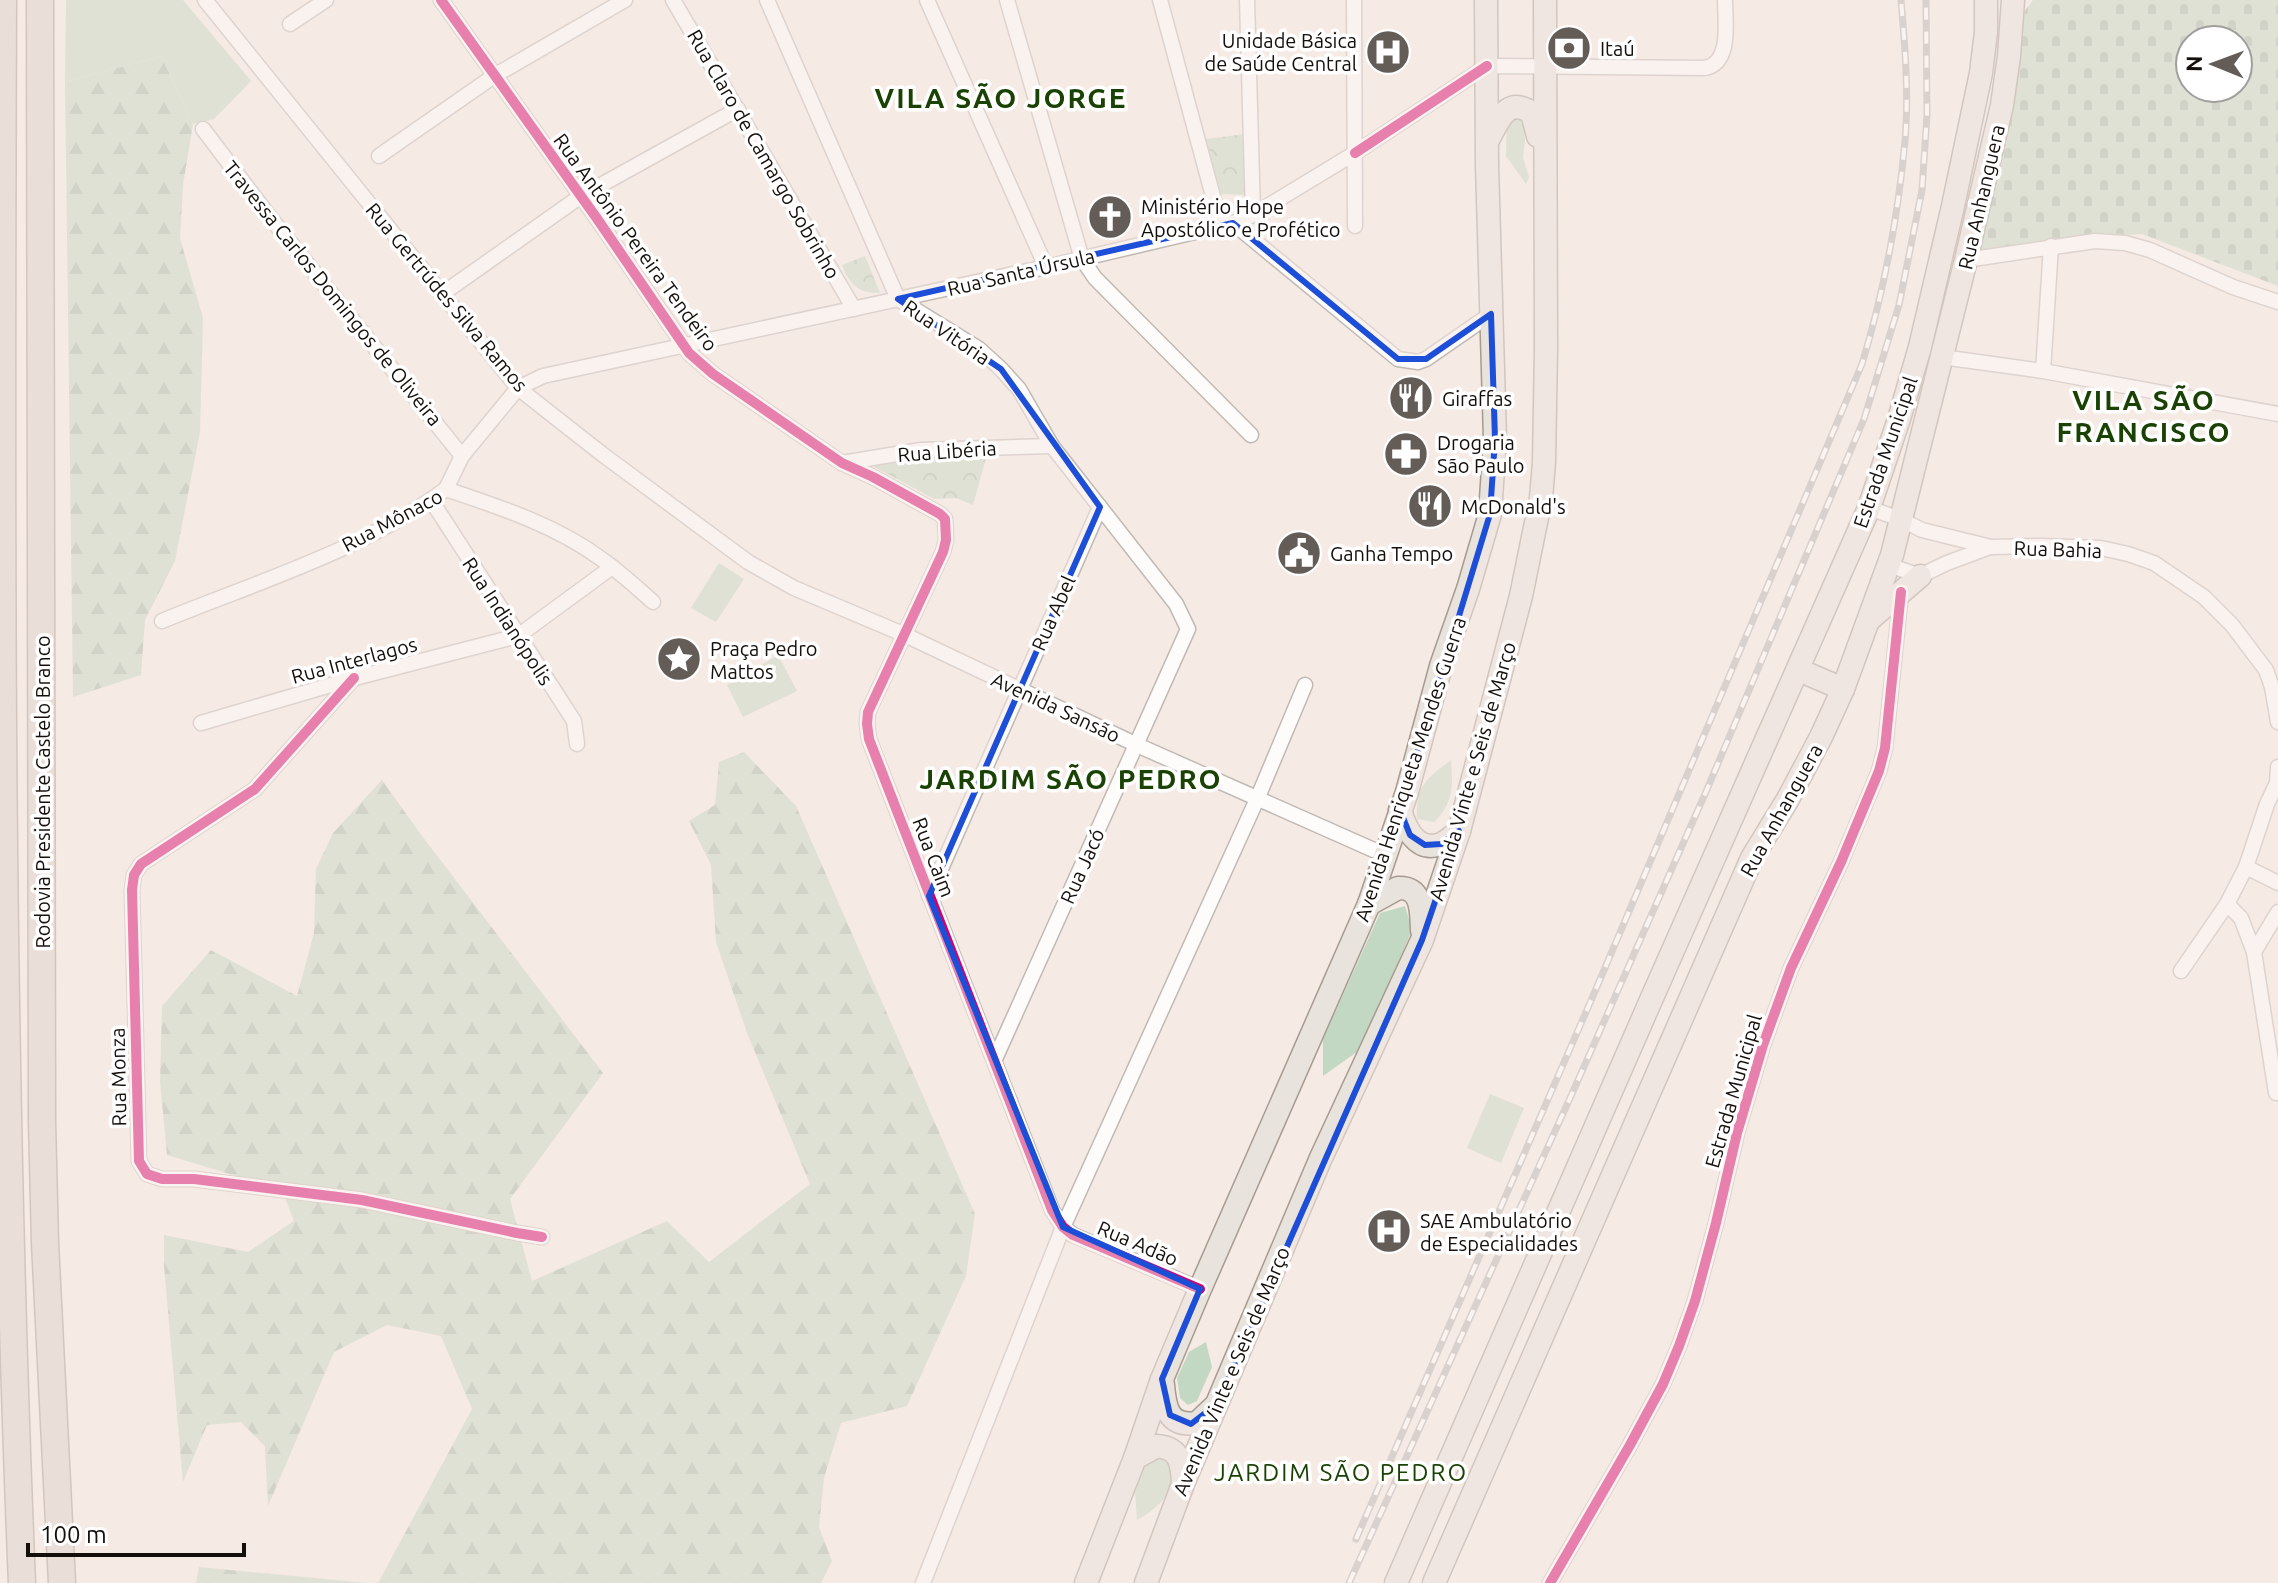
<svg xmlns="http://www.w3.org/2000/svg" width="2278" height="1583" font-family="Ubuntu,sans-serif">
  <style>
    .grass { fill: #c3d8c3 }
    .forest { fill: url(#forest-firs) }
    .cemetery { fill: url(#cemetery-stones); fill-rule: evenodd }
    .park { fill: url(#park-crowns) }
    .lines { fill: none; stroke-linecap: round; stroke-linejoin: round }
    .street-casing { stroke: #c1b9b4; stroke-width: 17 }
    .primary-casing { stroke: #a79b90; stroke-width: 25 }
    .highway-casing { stroke: #a79b90; stroke-width: 29 }
    .street { stroke: #fefcfb; stroke-width: 14 }
    .primary { stroke: #e8e3dd; stroke-width: 22 }
    .highway { stroke: #dad2c9; stroke-width: 26 }
    .rail-casing { stroke: #b6b4b3; stroke-width: 7 }
    .rail { stroke: #fff; stroke-width: 4; stroke-dasharray: 12; stroke-linecap: butt }
    .cycleway-casing { stroke: #fff; stroke-width: 15 }
    .cycleway { stroke: #d6006c; stroke-width: 10 }
    .marked { fill: none; stroke: #1d4ed8; stroke-width: 6; stroke-linejoin: round }
    .labels { text-anchor: middle; dominant-baseline: central; stroke-width: 7; stroke-linejoin: round; paint-order: stroke }
    .poi-label { font-size: 20px; fill: #150f0b; stroke: #fff; text-anchor: start }
    .street-label { font-size: 20px; fill: #150f0b; stroke: #fff }
    .quarter-label { font-size: 24px; letter-spacing: 2px; fill: #194203; stroke: #fff }
    .district-label { font-size: 28px; font-weight: bold; letter-spacing: 2px; fill: #194203; stroke: #fff }
  </style>
  <defs>
    <pattern id="forest-firs" width="22" height="20" patternUnits="userSpaceOnUse" patternTransform="scale(2)"><rect width="22" height="20" fill="#c3d8c3"/><path d="M5 1l3.5 6h-7zM16 11l3.5 6h-7z" fill="#a7b8a6"/></pattern>
    <pattern id="cemetery-stones" width="16" height="16" patternUnits="userSpaceOnUse" patternTransform="scale(2)"><rect width="16" height="16" fill="#c3d8c3"/><path d="M2 7V4a2 2 0 0 1 4 0v3zM10 15v-3a2 2 0 0 1 4 0v3z" fill="#a7b8a6"/></pattern>
    <pattern id="park-crowns" width="20" height="18" patternUnits="userSpaceOnUse" patternTransform="scale(2)"><rect width="20" height="18" fill="#c3d8c3"/><path d="M2 6a3 3 0 1 1 6 0M12 15a3 3 0 1 1 6 0" fill="none" stroke="#a7b8a6"/></pattern>
  </defs>
  <rect width="100%" height="100%" fill="#f5eae4"/>
  <g class="grass">
    <path d="M66 0H183L251 81 214 119 193 124 161 56 65 82Z"/>
    <path d="M1507 112 1527 122 1523 158 1529 177 1526 184 1506 156Z"/>
    <path d="M719 563 744 579 716 622 691 608Z"/>
    <path d="M778 655 797 691 743 717 727 685Z"/>
    <path d="M1451 760C1453 784 1454 804 1434 822L1417 819C1416 785 1426 779 1451 760Z"/>
    <path d="M1405 906 1412 930 1361 1049 1323 1076V1039L1380 913Z"/>
    <path d="M1490 1094 1524 1108 1501 1163 1467 1148Z"/>
    <path d="M1206 1342 1212 1367 1197 1401 1188 1405 1180 1398 1177 1378 1189 1352Z"/>
    <path d="M1167 1451C1169 1457 1173 1464 1174 1470 1175 1494 1155 1510 1137 1520L1135 1493 1144 1465Z"/>
  </g>
  <g class="forest">
    <path d="M161 56 193 124 183 185 180 238 203 318 200 432 175 561 145 620 141 675 73 697 65 82Z"/>
    <path d="M744 752 796 806 975 1214 966 1276 907 1406 841 1423 824 1478 819 1527 832 1561 821 1583H378L472 1409 441 1336 387 1325 334 1352 268 1506 265 1446 241 1422 207 1425 183 1482 164 1266V1235L248 1252 294 1221 282 1190 167 1155 160 1082 162 1006 211 950 297 996 314 933 316 869 333 833 382 780 422 836 603 1073 510 1199 532 1281 667 1221 709 1262 810 1184 747 1033 716 942 711 865 689 821 715 805 719 762Z"/>
    <path d="M199 1567 367 1583H196Z"/>
  </g>
  <path class="cemetery" d="M2033 0H2278V286L2142 234 2043 241 1975 254 2020 17ZM2190 40H2238V88H2190Z"/>
  <g class="park">
    <path d="M1245 134 1247 195 1220 194 1205 139Z"/>
    <path d="M865 256 880 293C859 294 849 284 842 265Z"/>
    <path d="M988 451 973 505 956 498 934 499 869 464V462Z"/>
  </g>
  <g class="lines">
    <g class="street-casing">
      <g id="street">
        <path d="M205 0 518 388 602 454 748 562 794 588 903 634 1137 745 1385 855"/>
        <path d="M441 0 598 220 689 353 713 374 842 463 873 477 940 514 945 519 946 540 943 552 868 712 867 724 869 739 1052 1210 1063 1227 1073 1235 1200 1289"/>
        <path d="M673 0 854 309"/>
        <path d="M767 0 898 299 979 349 1001 369 1019 389 1052 446 1176 604 1188 629 995 1059"/>
        <path d="M927 0 1046 267"/>
        <path d="M1007 0 1082 259 1095 278 1251 435"/>
        <path d="M1160 0 1221 226"/>
        <path d="M1247 0 1253 215"/>
        <path d="M1354 0 1355 226"/>
        <path d="M290 24 326 0"/>
        <path d="M203 129 269 216 462 456"/>
        <path d="M379 156 494 76 625 0"/>
        <path d="M1233 223 1398 359 1418 362 1426 359 1491 314"/>
        <path d="M1966 260 2095 241 2125 243 2150 250 2233 287 2278 302"/>
        <path d="M442 294 581 196 738 109"/>
        <path d="M1942 357 2043 371 2278 414"/>
        <path d="M2043 371 2051 246"/>
        <path d="M842 463 921 450 1052 446"/>
        <path d="M446 489 462 456 518 388 543 376 1046 267 1233 223 1253 215 1355 153 1487 66 1705 68C1732 63 1725 21 1725 0"/>
        <path d="M431 500 574 721 577 744"/>
        <path d="M1869 508 1900 519 1922 530 1991 547 2040 546 2101 548 2128 554 2154 563 2204 597 2232 625 2266 670 2272 687 2278 722"/>
        <path d="M1889 565 1920 576 1947 563 1990 547"/>
        <path d="M162 621C257 582 363 550 446 489 499 507 555 525 600 558 619 571 636 587 653 602"/>
        <path d="M354 678 255 789 141 864 134 875 132 890 139 1161 147 1174 162 1179H194L362 1200 517 1233 542 1237"/>
        <path d="M201 723 351 679 518 636 612 567"/>
        <path d="M2246 867 2278 883"/>
        <path d="M929 896 1100 507"/>
        <path d="M2227 904 2241 918 2254 952"/>
        <path d="M2181 971 2227 904 2246 867 2267 804 2277 783 2278 767"/>
        <path d="M2276 1093 2254 952 2278 912"/>
        <path d="M923 1583 1063 1227 1258 797 1305 685"/>
        <path d="M1550 1583 1630 1445 1663 1384 1679 1346 1695 1301 1716 1223 1737 1133 1763 1045 1791 968 1841 862 1879 771 1885 748 1901 593"/>
      </g>
    </g>
    <g class="primary-casing">
      <g id="primary">
        <path d="M1489 138C1499 120 1507 96 1532 113L1538 136"/>
        <path d="M1870 619 1920 576"/>
        <path d="M1808 674 1843 689"/>
        <path d="M1400 810C1405 827 1416 851 1438 845 1446 843 1453 836 1459 831"/>
        <path d="M1369 904 1398 888C1423 887 1421 912 1422 930"/>
        <path d="M1163 1385C1165 1408 1168 1427 1197 1423L1214 1407"/>
        <path d="M1135 1458 1157 1446C1180 1448 1182 1463 1183 1483"/>
        <path d="M1086 1583 1135 1458 1162 1379 1200 1289 1369 904 1407 792 1441 666 1468 589 1490 514 1495 439 1487 165 1486 0"/>
        <path d="M1146 1583 1183 1484 1320 1160 1422 940 1459 831 1521 596 1541 498 1544 462 1546 349 1545 0"/>
        <path d="M1396 1583 1651 1000 1869 508 1899 419 1920 347 1953 206 1981 73 1986 32V0"/>
        <path d="M1434 1583 1752 858 1788 799 1821 737 1843 689 1892 555 1966 260 2002 105 2009 56 2013 0"/>
      </g>
    </g>
    <g class="highway-casing">
      <g id="highway">
        <path d="M3 0C1 528 0 1056 22 1583"/>
        <path d="M40 0 42 1121 45 1243 62 1583"/>
      </g>
    </g>
    <use href="#street" class="street"/>
    <use href="#primary" class="primary"/>
    <use href="#highway" class="highway"/>
    <g class="rail-casing">
      <g id="rail">
        <path d="M1356 1539 1593 996 1862 364C1884 291 1898 217 1905 141 1909 94 1905 47 1901 0"/>
        <path d="M1349 1583 1571 1096 1705 794 1864 419 1899 305 1922 190 1927 115 1926 0"/>
      </g>
    </g>
    <use href="#rail" class="rail"/>
    <g class="cycleway-casing">
      <g id="cycleway">
        <path d="M441 0 598 220 689 353 713 374 842 463 873 477 940 514 945 519 946 540 943 552 868 712 867 724 869 739 1052 1210 1063 1227 1073 1235 1200 1289"/>
        <path d="M1355 153 1487 66"/>
        <path d="M354 678 255 789 141 864 134 875 132 890 139 1161 147 1174 162 1179H194L362 1200 517 1233 542 1237"/>
        <path d="M1550 1583 1630 1445 1663 1384 1679 1346 1695 1301 1716 1223 1737 1133 1763 1045 1791 968 1841 862 1879 771 1885 748 1901 592"/>
      </g>
    </g>
    <use href="#cycleway" class="cycleway"/>
  </g>
  <path d="M0 0H2278V1583H0ZM1233 223 1398 359H1426L1491 314 1495 439 1490 514 1400 810 1410 835 1425 845 1441 844 1459 831 1422 940 1218 1403 1191 1424 1170 1415 1162 1379 1200 1289 1063 1227 929 896 1100 507 1001 369 898 299Z" fill="#f5eae4" fill-opacity=".55" fill-rule="evenodd"/>
  <path class="marked" d="M1233 223 1398 359H1426L1491 314 1495 439 1490 514 1400 810 1410 835 1425 845 1441 844 1459 831 1422 940 1218 1403 1191 1424 1170 1415 1162 1379 1200 1289 1063 1227 929 896 1100 507 1001 369 898 299Z"/>
  <defs>
    <g id="bank-disc" transform="scale(2.3)"><circle r="9.5" fill="#635c57" stroke="#fff"/><path d="M-6-4H6V4H-6ZM0-2.3a2.3 2.3 0 1 0 0 4.6a2.3 2.3 0 1 0 0-4.6Z" fill="#fff"/></g>
    <g id="hospital-disc" transform="scale(2.3)"><circle r="9.5" fill="#635c57" stroke="#fff"/><path d="M-5-5h3v3.5h4V-5h3V5h-3V1.5h-4V5h-3Z" fill="#fff"/></g>
    <g id="church-disc" transform="scale(2.3)"><circle r="9.5" fill="#635c57" stroke="#fff"/><path d="M-1.2-6h2.4v3.5h3.3v2.4h-3.3V6h-2.4V-.1h-3.3v-2.4h3.3Z" fill="#fff"/></g>
    <g id="restaurant-disc" transform="scale(2.3)"><circle r="9.5" fill="#635c57" stroke="#fff"/><path d="M-5-6h1v4h1v-4h1v4h1v-4h1v5L-1.5 .5V6h-2V.5L-5-1ZM5-6V6H3V1.5H1.5Q1.5-4 5-6Z" fill="#fff"/></g>
    <g id="pharmacy-disc" transform="scale(2.3)"><circle r="9.5" fill="#635c57" stroke="#fff"/><path d="M-2-6h4v4h4v4h-4v4h-4v-4h-4v-4h4Z" fill="#fff"/></g>
    <g id="civic-disc" transform="scale(2.3)"><circle r="9.5" fill="#635c57" stroke="#fff"/><path d="M-.6-6.5H3V-4.5H.6V-3L4-1V1h2V6H-6V1h2V-1L-.6-3ZM-1.2 2.5V6h2.4V2.5Z" fill="#fff"/></g>
    <g id="sight-disc" transform="scale(2.3)"><circle r="9.5" fill="#635c57" stroke="#fff"/><path d="M0-6L1.8-2.2L6-1.7L2.9 1.2L3.7 5.4L0 3.3L-3.7 5.4L-2.9 1.2L-6-1.7L-1.8-2.2Z" fill="#fff"/></g>
  </defs>
  <g fill-rule="evenodd">
    <use href="#bank-disc" x="1569" y="48"/>
    <use href="#hospital-disc" x="1388" y="52"/>
    <use href="#church-disc" x="1110" y="217"/>
    <use href="#restaurant-disc" x="1411" y="398"/>
    <use href="#pharmacy-disc" x="1406" y="454"/>
    <use href="#restaurant-disc" x="1430" y="506"/>
    <use href="#civic-disc" x="1299" y="553"/>
    <use href="#sight-disc" x="679" y="659"/>
    <use href="#hospital-disc" x="1389" y="1231"/>
  </g>
  <g class="labels">
    <g class="poi-label">
      <text x="1357" y="40" text-anchor="end">Unidade Básica<tspan x="1357" dy="23">de Saúde Central</tspan></text>
      <text x="1600" y="48">Itaú</text>
      <text x="1141" y="206">Ministério Hope<tspan x="1141" dy="23">Apostólico e Profético</tspan></text>
      <text x="1442" y="398">Giraffas</text>
      <text x="1437" y="442">Drogaria<tspan x="1437" dy="23">São Paulo</tspan></text>
      <text x="1461" y="506">McDonald's</text>
      <text x="1330" y="553">Ganha Tempo</text>
      <text x="710" y="648">Praça Pedro<tspan x="710" dy="23">Mattos</tspan></text>
      <text x="1420" y="1220">SAE Ambulatório<tspan x="1420" dy="23">de Especialidades</tspan></text>
    </g>
    <g class="street-label">
      <text transform="translate(764 154) rotate(60)">Rua Claro de Camargo Sobrinho</text>
      <text transform="translate(1981 197) rotate(-77)">Rua Anhanguera</text>
      <text transform="translate(636 242) rotate(54)">Rua Antônio Pereira Tendeiro</text>
      <text transform="translate(1021 272) rotate(-13)">Rua Santa Úrsula</text>
      <text transform="translate(333 293) rotate(51)">Travessa Carlos Domingos de Oliveira</text>
      <text transform="translate(447 297) rotate(50)">Rua Gertrúdes Silva Ramos</text>
      <text transform="translate(947 332) rotate(34)">Rua Vitória</text>
      <text transform="translate(947 451) rotate(-4)">Rua Libéria</text>
      <text transform="translate(1885 452) rotate(-71)">Estrada Municipal</text>
      <text transform="translate(392 520) rotate(-28)">Rua Mônaco</text>
      <text transform="translate(2058 549) rotate(2)">Rua Bahia</text>
      <text transform="translate(1053 613) rotate(-66)">Rua Abel</text>
      <text transform="translate(508 621) rotate(57)">Rua Indianópolis</text>
      <text transform="translate(354 660) rotate(-15)">Rua Interlagos</text>
      <text transform="translate(1056 707) rotate(25)">Avenida Sansão</text>
      <text transform="translate(1410 769) rotate(-72)">Avenida Henriqueta Mendes Guerra</text>
      <text transform="translate(1472 771) rotate(-74)">Avenida Vinte e Seis de Março</text>
      <text transform="translate(42 792) rotate(-90)">Rodovia Presidente Castelo Branco</text>
      <text transform="translate(1781 810) rotate(-61)">Rua Anhanguera</text>
      <text transform="translate(934 857) rotate(69)">Rua Caim</text>
      <text transform="translate(1082 866) rotate(-66)">Rua Jacó</text>
      <text transform="translate(118 1077) rotate(-91)">Rua Monza</text>
      <text transform="translate(1733 1091) rotate(-74)">Estrada Municipal</text>
      <text transform="translate(1138 1243) rotate(23)">Rua Adão</text>
      <text transform="translate(1231 1371) rotate(-67)">Avenida Vinte e Seis de Março</text>
    </g>
    <g class="quarter-label">
      <text x="1341" y="1472">JARDIM SÃO PEDRO</text>
    </g>
    <g class="district-label">
      <text x="1001" y="97">VILA SÃO JORGE</text>
      <text x="2144" y="399">VILA SÃO<tspan x="2144" dy="32">FRANCISCO</tspan></text>
      <text x="1071" y="778">JARDIM SÃO PEDRO</text>
    </g>
  </g>
  <g transform="translate(2214 64) rotate(271)"><circle r="38" fill="#ffffff" stroke="#a19f9d" stroke-width="2"/>
  <path d="M0-6L14 30L0 20L-14 30Z" fill="#635c57"/>
  <text y="-12" font-size="22" font-weight="bold" text-anchor="middle" fill="#150f0b">N</text>
  </g>
  <path d="M28 1543v12h216v-12" fill="none" stroke="#150f0b" stroke-width="4"/>
  <text x="40" y="1543" font-size="24" fill="#150f0b" stroke="#ffffff" stroke-width="6" paint-order="stroke">100 m</text>
</svg>
